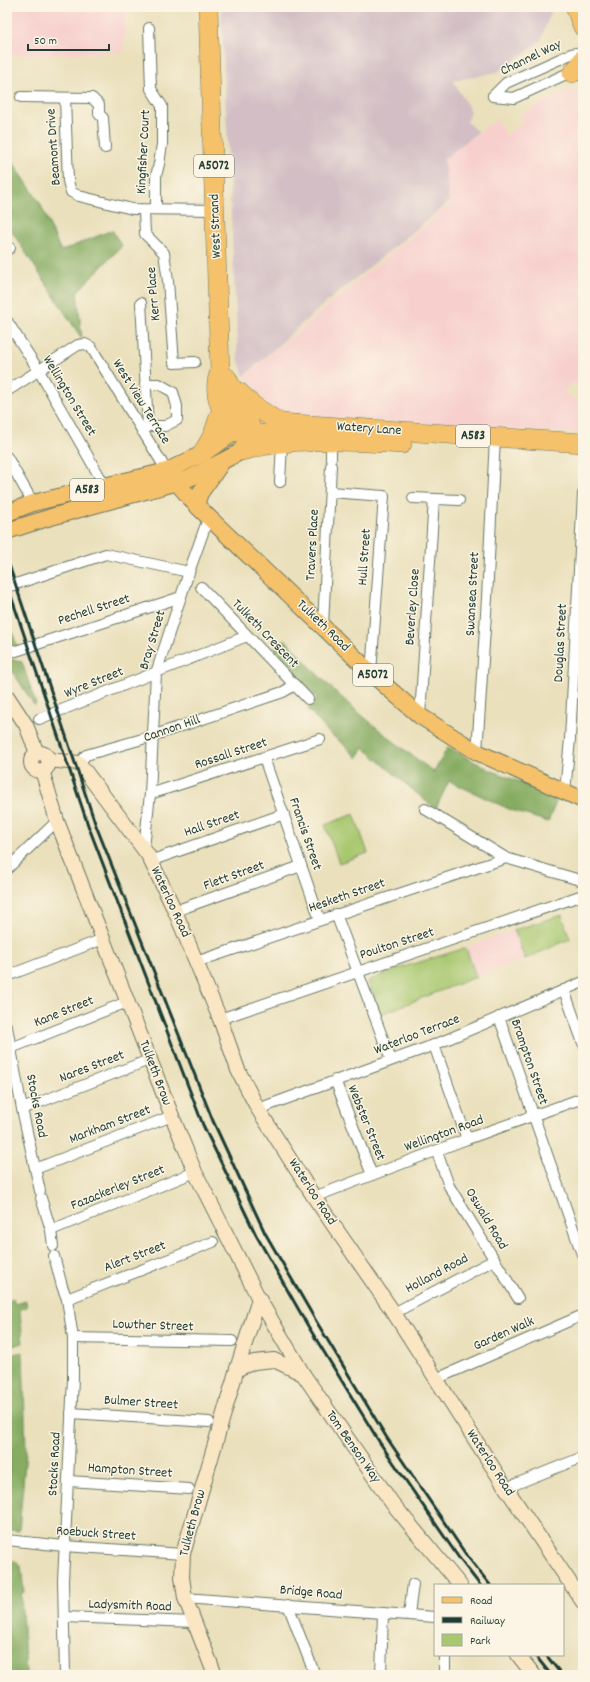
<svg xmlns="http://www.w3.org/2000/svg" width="590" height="1682" font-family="Dekko,sans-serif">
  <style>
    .built { fill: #f7d0ce }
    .industrial { fill: #d2bec4 }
    .green { fill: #a8c870; stroke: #648252 }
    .forest { fill: #86ac62; stroke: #52744b }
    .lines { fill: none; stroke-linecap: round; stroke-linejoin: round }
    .street-casing { stroke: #667664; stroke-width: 12 }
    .secondary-casing { stroke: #667664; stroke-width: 16 }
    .primary-casing { stroke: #667664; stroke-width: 18 }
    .highway-casing { stroke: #667664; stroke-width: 20 }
    .street { stroke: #fff; stroke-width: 10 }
    .secondary { stroke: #fbe6c4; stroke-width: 14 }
    .primary { stroke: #f5c16b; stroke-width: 16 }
    .highway { stroke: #f5c16b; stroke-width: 19 }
    .rail { stroke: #1f3d34; stroke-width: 3 }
    .labels { text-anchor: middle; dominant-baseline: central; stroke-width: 3; stroke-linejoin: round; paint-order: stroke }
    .shield { fill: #fcf5e5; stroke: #617469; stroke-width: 1 }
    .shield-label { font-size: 13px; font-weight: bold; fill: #1f3d34 }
    .street-label { font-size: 14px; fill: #1f3d34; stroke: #fcf5e5 }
  </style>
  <rect width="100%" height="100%" fill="#fcf5e5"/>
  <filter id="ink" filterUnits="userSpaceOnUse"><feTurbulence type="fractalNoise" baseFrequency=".025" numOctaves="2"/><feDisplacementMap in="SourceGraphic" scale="8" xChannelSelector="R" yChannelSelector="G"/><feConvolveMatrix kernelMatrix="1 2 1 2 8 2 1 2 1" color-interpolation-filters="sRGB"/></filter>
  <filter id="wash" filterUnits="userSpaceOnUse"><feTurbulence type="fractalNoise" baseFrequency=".012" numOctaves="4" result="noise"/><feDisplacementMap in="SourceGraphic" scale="16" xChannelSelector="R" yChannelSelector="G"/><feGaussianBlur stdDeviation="0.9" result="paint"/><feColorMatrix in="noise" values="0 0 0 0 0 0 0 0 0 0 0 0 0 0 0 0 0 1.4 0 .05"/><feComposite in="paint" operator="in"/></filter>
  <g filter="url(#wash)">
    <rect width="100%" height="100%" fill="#eae0bc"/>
    <g class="built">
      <path d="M7 7H126L124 52 7 55Z"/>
      <path d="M566 90 581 91 583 94V389L573 380 574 382 562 392 583 405V434L273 414 262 397 244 376 448 205 444 159 496 119 506 135 524 122 520 115Z"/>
      <path d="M562 915 570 939 525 959 439 990 381 1014 368 981 400 968 465 948 467 947 514 930Z"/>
    </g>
    <path class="industrial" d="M221 7H548L551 11 541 40 525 53 497 72 453 81 470 110 467 122 478 132 444 159 449 202 323 305 244 376 238 357Z"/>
    <g class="green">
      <path d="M354 814 368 853 339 863 325 825Z"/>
      <path d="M562 915 570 939 525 959 514 930Z"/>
      <path d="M466 948 476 977 381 1014 368 981 400 968Z"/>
    </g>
    <g class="forest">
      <path d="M7 153 40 203 61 251 112 230 122 246 77 292 82 339 7 224Z"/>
      <path d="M7 616 18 649 7 642Z"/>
      <path d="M285 639C328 690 380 732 434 772L448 747 490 770 558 797 548 822 511 810 449 781 436 808 428 803 364 748 357 758 342 743 329 733 308 709 317 698 272 651Z"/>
      <path d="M7 658 22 662 36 704 34 705 7 663Z"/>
      <path d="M13 1299 15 1304 26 1301 27 1307 21 1309 20 1312 23 1343 12 1346 7 1339V1302Z"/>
      <path d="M23 1352 26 1451 19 1531 7 1530 12 1424 8 1355Z"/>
      <path d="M14 1560 21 1566 24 1592 21 1595 26 1675H9L7 1566Z"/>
    </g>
  </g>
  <g filter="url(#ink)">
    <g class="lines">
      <g class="street-casing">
        <g id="street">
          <path d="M149 28 151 89 162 106V144L159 164 156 176V209"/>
          <path d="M493 96 506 83 571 54 583 52"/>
          <path d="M493 96 514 98 564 75 572 73 583 76"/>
          <path d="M21 97 92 98 99 105V114L103 118 105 148"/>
          <path d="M65 98 68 181 71 192 79 196 132 209 216 210"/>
          <path d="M144 210 145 234 164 253 168 281 174 363 195 362"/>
          <path d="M7 250 10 248"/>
          <path d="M141 303 148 426 142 431"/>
          <path d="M7 321 39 371 105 486"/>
          <path d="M145 384H159L173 392 177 406V420L165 426H148"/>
          <path d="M7 391 78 345 85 344 91 347 167 471"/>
          <path d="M331 438V458"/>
          <path d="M7 457 33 503"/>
          <path d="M280 482 282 443"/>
          <path d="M330 492 384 496 371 673"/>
          <path d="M413 498 459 500"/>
          <path d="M7 587 106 554 189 572"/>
          <path d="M201 587 308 699"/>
          <path d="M323 625 331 466"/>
          <path d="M7 649 16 651 181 597"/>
          <path d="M420 716 434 499"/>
          <path d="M39 719 247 636"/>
          <path d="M477 752 487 598 495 438"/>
          <path d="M264 758 320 920"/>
          <path d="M79 763 86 755 146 738 283 692 295 685"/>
          <path d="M565 792 570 739 583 494"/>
          <path d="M150 794 320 739"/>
          <path d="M425 809 506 858 583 881"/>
          <path d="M144 848 150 794 156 673 189 572 209 516"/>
          <path d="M150 861 284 814"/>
          <path d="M7 869 57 821"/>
          <path d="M175 911 301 866"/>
          <path d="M336 914 391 1060"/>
          <path d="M196 962 506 858"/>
          <path d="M7 976 103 939"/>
          <path d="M564 990 583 1043"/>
          <path d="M499 1017 583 1257"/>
          <path d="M220 1019 583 895"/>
          <path d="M7 1027 22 1109 40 1191"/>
          <path d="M434 1045 467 1139"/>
          <path d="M11 1048 127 1002"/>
          <path d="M335 1080 372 1175"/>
          <path d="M22 1109 149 1060"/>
          <path d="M258 1109 434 1045 583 982"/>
          <path d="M437 1152 449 1186 518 1298"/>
          <path d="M35 1169 172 1116"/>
          <path d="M314 1197 467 1139 583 1098"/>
          <path d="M41 1198 51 1230 53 1246"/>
          <path d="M51 1230 195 1172"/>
          <path d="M54 1256 62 1286 67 1299 73 1338V1379L63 1581 65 1675"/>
          <path d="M67 1299 213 1242"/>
          <path d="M394 1313 494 1260"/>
          <path d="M73 1338 232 1341"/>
          <path d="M436 1379 583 1315"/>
          <path d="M71 1413 209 1422"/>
          <path d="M69 1481 189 1489"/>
          <path d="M506 1488 583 1457"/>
          <path d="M7 1540 64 1546 183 1554"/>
          <path d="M185 1598 435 1617"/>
          <path d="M288 1605 315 1675"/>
          <path d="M409 1614 413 1584"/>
          <path d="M64 1617 194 1622"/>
          <path d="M381 1675 383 1613"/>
          <path d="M445 1675V1655"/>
        </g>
      </g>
      <g class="secondary-casing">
        <g id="secondary">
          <path d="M7 696 26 725 37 753"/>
          <circle cx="40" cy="762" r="9"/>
          <path d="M48 760 79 763 148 855 175 911 220 1019 238 1070 258 1109 314 1197 394 1313 506 1488 583 1602"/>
          <path d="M42 770 57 821 172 1116 195 1172 259 1299 303 1374 392 1503 460 1585"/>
          <path d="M237 1369 254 1362 274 1360 303 1374"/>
          <path d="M518 1655 534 1675"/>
          <path d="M215 1675 185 1598 182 1577 183 1554 236 1372 259 1299"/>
        </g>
      </g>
      <g class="primary-casing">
        <g id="primary">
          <path d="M167 471 196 505 371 673 420 716 477 752 583 800"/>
          <path d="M196 505 200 493 220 465"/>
          <path d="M7 513 33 503 167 471 202 454 237 431"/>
          <path d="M7 531 51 517 178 482 190 478 242 451"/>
        </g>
      </g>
      <g class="highway-casing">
        <g id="highway">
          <path d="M208 7 220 372C215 382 216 395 220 405 239 450 256 429 292 434 298 435 304 439 309 442"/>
          <path d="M575 7 583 27"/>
          <path d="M572 73 579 66 583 59"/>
          <path d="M220 372 227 378 250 425 251 430 245 446"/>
          <path d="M236 391 240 393 254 406 280 423"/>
          <path d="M279 423 583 443"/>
          <path d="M242 451C292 436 350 441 402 444"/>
          <path d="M202 454 213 435 222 408"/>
        </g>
      </g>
      <use href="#street" class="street"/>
      <use href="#secondary" class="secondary"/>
      <use href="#primary" class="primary"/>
      <use href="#highway" class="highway"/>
      <g class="rail">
        <path d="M7 559 95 823 213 1121 265 1233 316 1321 387 1438 465 1553 490 1585"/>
        <path d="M7 584 88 825 203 1125 256 1235 308 1326 380 1443 459 1558 480 1585"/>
        <path d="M535 1655 551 1675"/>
        <path d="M546 1655 562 1675"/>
      </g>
    </g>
  </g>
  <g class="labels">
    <g class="shield">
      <rect x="194" y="155" width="40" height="22" rx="3"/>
      <rect x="456" y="425" width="34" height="22" rx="3"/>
      <rect x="70" y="479" width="34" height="22" rx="3"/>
      <rect x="353" y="664" width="40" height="22" rx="3"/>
    </g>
    <g class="shield-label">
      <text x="214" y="166">A5072</text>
      <text x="473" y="436">A583</text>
      <text x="87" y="490">A583</text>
      <text x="373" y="675">A5072</text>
    </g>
    <g class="street-label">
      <text transform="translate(531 58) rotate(-26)">Channel Way</text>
      <text transform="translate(54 147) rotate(-94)">Beamont Drive</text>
      <text transform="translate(144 152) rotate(-87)">Kingfisher Court</text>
      <text transform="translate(216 226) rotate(-92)">West Strand</text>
      <text transform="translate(154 294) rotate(-95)">Kerr Place</text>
      <text transform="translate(69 396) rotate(59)">Wellington Street</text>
      <text transform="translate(141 402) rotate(58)">West View Terrace</text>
      <text transform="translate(369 429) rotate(4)">Watery Lane</text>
      <text transform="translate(313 545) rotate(-87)">Travers Place</text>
      <text transform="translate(365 557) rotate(-86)">Hull Street</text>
      <text transform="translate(473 594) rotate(-87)">Swansea Street</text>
      <text transform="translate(413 607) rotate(-86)">Beverley Close</text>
      <text transform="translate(94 610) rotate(-18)">Pechell Street</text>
      <text transform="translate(323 626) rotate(44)">Tulketh Road</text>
      <text transform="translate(265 634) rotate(46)">Tulketh Crescent</text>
      <text transform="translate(153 640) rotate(-73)">Bray Street</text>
      <text transform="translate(561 643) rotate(-87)">Douglas Street</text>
      <text transform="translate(94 683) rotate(-22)">Wyre Street</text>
      <text transform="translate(172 729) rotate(-19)">Cannon Hill</text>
      <text transform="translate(231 754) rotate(-18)">Rossall Street</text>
      <text transform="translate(212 824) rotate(-19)">Hall Street</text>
      <text transform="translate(305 834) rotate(71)">Francis Street</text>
      <text transform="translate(234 876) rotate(-20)">Flett Street</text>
      <text transform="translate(347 896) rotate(-19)">Hesketh Street</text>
      <text transform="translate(170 902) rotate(65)">Waterloo Road</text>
      <text transform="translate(397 944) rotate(-18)">Poulton Street</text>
      <text transform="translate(64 1012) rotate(-22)">Kane Street</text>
      <text transform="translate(417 1035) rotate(-21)">Waterloo Terrace</text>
      <text transform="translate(529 1062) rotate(71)">Brampton Street</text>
      <text transform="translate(92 1067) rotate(-21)">Nares Street</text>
      <text transform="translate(155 1073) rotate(69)">Tulketh Brow</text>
      <text transform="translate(36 1106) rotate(79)">Stocks Road</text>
      <text transform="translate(366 1123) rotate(68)">Webster Street</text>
      <text transform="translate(110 1125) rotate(-21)">Markham Street</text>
      <text transform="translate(444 1134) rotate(-20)">Wellington Road</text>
      <text transform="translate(118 1188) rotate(-22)">Fazackerley Street</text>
      <text transform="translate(312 1192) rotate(57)">Waterloo Road</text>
      <text transform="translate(486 1219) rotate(59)">Oswald Road</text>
      <text transform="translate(135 1257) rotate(-21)">Alert Street</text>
      <text transform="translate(437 1274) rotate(-28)">Holland Road</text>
      <text transform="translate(153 1326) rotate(2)">Lowther Street</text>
      <text transform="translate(504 1334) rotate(-24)">Garden Walk</text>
      <text transform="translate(141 1403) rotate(4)">Bulmer Street</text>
      <text transform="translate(353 1447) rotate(55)">Tom Benson Way</text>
      <text transform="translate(490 1463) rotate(57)">Waterloo Road</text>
      <text transform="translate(55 1464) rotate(-87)">Stocks Road</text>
      <text transform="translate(130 1471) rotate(4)">Hampton Street</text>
      <text transform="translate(193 1523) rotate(-75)">Tulketh Brow</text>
      <text transform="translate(96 1534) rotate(4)">Roebuck Street</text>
      <text transform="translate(311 1593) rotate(5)">Bridge Road</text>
      <text transform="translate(130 1606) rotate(2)">Ladysmith Road</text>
    </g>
  </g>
  <rect width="590" height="1682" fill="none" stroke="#fcf5e5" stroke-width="24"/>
  <rect x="434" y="1584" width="130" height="72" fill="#fcf5e5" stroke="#a4ab9e"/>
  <rect x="442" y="1597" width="20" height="6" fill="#f5c16b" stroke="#a4ab9e"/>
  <text x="470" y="1604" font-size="12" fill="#1f3d34">Road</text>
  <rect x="442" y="1617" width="20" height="6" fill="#1f3d34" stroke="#a4ab9e"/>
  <text x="470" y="1624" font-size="12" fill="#1f3d34">Railway</text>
  <rect x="442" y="1634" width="20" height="12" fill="#a8c870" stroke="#a4ab9e"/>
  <text x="470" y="1644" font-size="12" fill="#1f3d34">Park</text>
  <path d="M28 44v6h81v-6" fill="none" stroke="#1f3d34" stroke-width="2"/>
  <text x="34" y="44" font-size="12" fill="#1f3d34" stroke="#fcf5e5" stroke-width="3" paint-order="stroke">50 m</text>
</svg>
